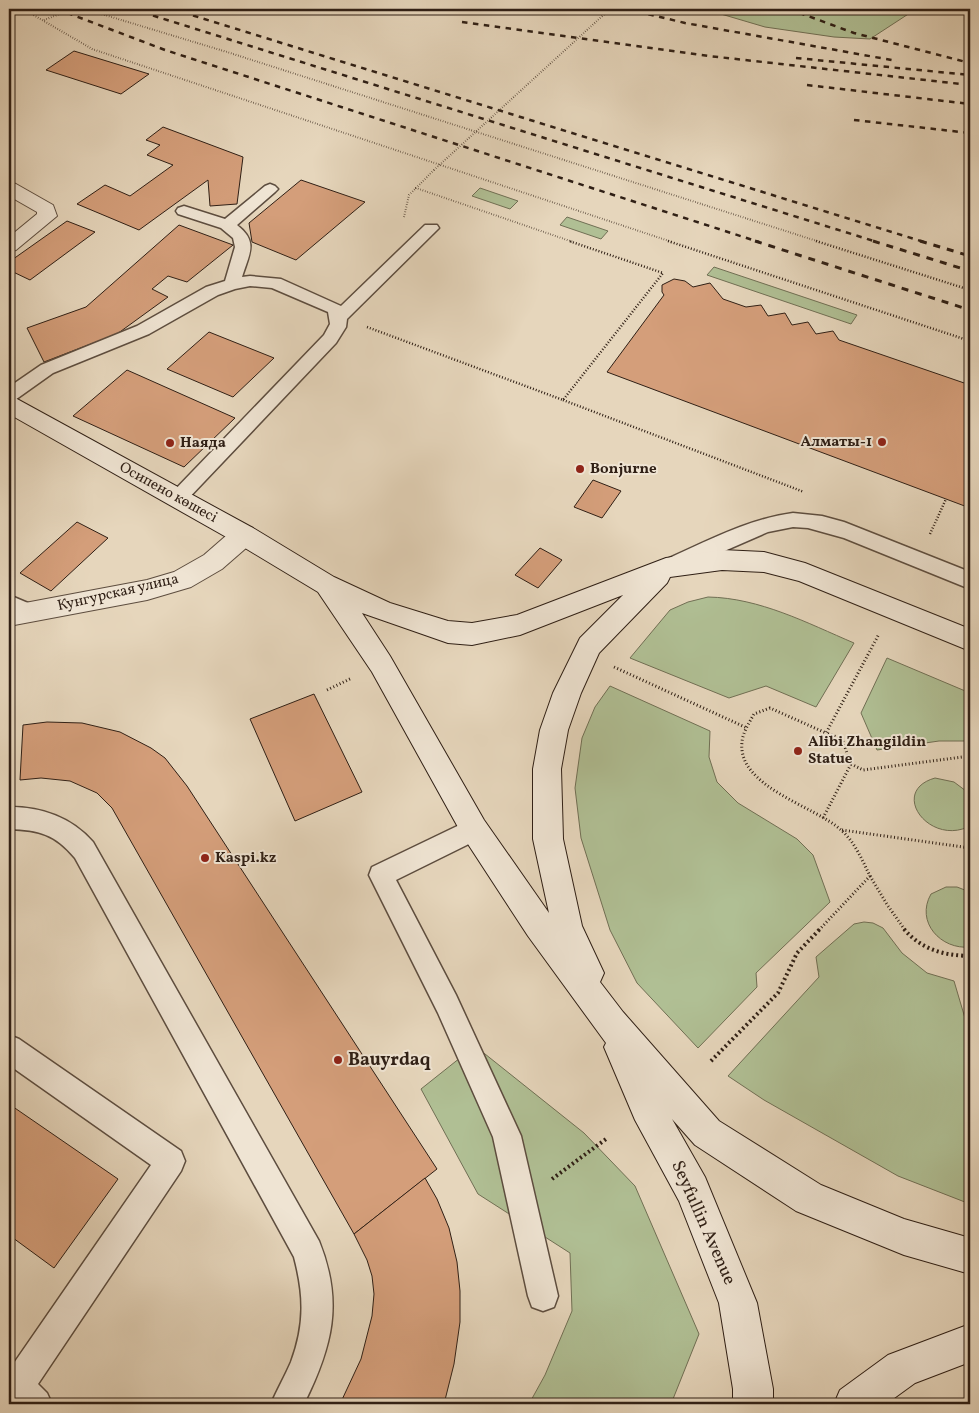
<svg xmlns="http://www.w3.org/2000/svg" width="979" height="1413" font-family="Vollkorn,serif">
  <style>
    .green { fill: #b0bf94; stroke: #706f54 }
    .building { fill: #d49e7a; stroke: #2f1f15 }
    .lines { fill: none; stroke-linecap: round; stroke-linejoin: round }
    .service-casing { stroke: #5d4d3f; stroke-width: 3 }
    .minor-casing { stroke: #5d4d3f; stroke-width: 2 }
    .secondary-casing { stroke: #2f1f15; stroke-width: 2 }
    .path-far3 { stroke: #2f1f15; stroke-width: 2; stroke-dasharray: 0.5 2; stroke-linecap: butt }
    .path-far2 { stroke: #2f1f15; stroke-width: 2.5; stroke-dasharray: 1 2; stroke-linecap: butt }
    .path-far1 { stroke: #2f1f15; stroke-width: 3; stroke-dasharray: 1 2.5; stroke-linecap: butt }
    .path { stroke: #2f1f15; stroke-width: 4; stroke-dasharray: 2 3; stroke-linecap: butt }
    .service { fill: #efe4d3; fill-rule: evenodd }
    .minor { fill: #efe4d3; fill-rule: evenodd }
    .secondary { fill: #efe4d3; fill-rule: evenodd }
    .rail-far1 { stroke: #2f1f15; stroke-width: 2.5; stroke-dasharray: 5.5 5.5; stroke-linecap: butt }
    .rail { stroke: #2f1f15; stroke-width: 3; stroke-dasharray: 7 7; stroke-linecap: butt }
    .path-bridge { stroke: #2f1f15; stroke-width: 2; stroke-dasharray: 0.5 2; stroke-linecap: butt }
    .poi-dot { fill: #8f2418; stroke: #efe4d3; stroke-width: 2 }
    .labels { text-anchor: middle; dominant-baseline: central; stroke-width: 4; stroke-linejoin: round; paint-order: stroke }
    .poi-label { font-size: 15px; font-weight: bold; fill: #2f1f15; stroke: #efe4d3; text-anchor: start }
    .street-label { font-size: 15px; fill: #2f1f15; stroke: #efe4d3 }
    .near-poi-label { font-size: 18px; font-weight: bold; fill: #2f1f15; stroke: #efe4d3; text-anchor: start }
    .near-street-label { font-size: 18px; fill: #2f1f15; stroke: #efe4d3 }
  </style>
  <rect width="100%" height="100%" fill="#e6d6bc"/>
  <filter id="stains"><feTurbulence type="fractalNoise" baseFrequency=".004" numOctaves="4"/><feColorMatrix values="0 0 0 0 .2 0 0 0 0 .09 0 0 0 0 .02 0 0 0 .5 -.17"/></filter>
  <radialGradient id="worn" r=".72"><stop offset=".6" stop-color="#630" stop-opacity="0"/><stop offset="1" stop-color="#630" stop-opacity=".3"/></radialGradient>
  <g class="green">
    <path d="M704 9H916L870 39 834 37 765 27Z"/>
    <path d="M480 188 518 201 510 209 472 196Z"/>
    <path d="M567 217 608 231 601 239 560 225Z"/>
    <path d="M714 267 857 315 851 324 707 275Z"/>
    <path d="M708 597C760 598 807 623 854 643L816 707 766 686 729 698 630 658 670 610 688 602Z"/>
    <path d="M887 658 970 693V741H939L877 750 861 713Z"/>
    <path d="M610 686 710 731 709 757 717 782 738 803 797 839 813 855 830 902 756 973 757 987 698 1048 637 983 610 930 581 838 575 788 582 738 595 707Z"/>
    <path d="M935 778 954 782 970 794V825L968 827C928 845 889 791 935 778Z"/>
    <path d="M946 887H957L970 892V947C941 950 915 922 931 894Z"/>
    <path d="M864 922 873 923 883 928 902 953 927 973 954 981 970 1035V1204L898 1176 764 1100 728 1076 819 977 816 957 854 924Z"/>
    <path d="M475 1046 584 1133 635 1186 699 1334 671 1404H529L545 1375 572 1311 570 1253 478 1194 421 1089Z"/>
  </g>
  <g class="building">
    <path d="M74 51 149 74 121 94 46 70Z"/>
    <path d="M163 127 243 157 237 204 210 206 208 180 139 230 77 204 105 185 130 196 173 165 147 155 160 145 146 140Z"/>
    <path d="M301 180 365 202 296 260 252 242 249 223Z"/>
    <path d="M67 221 95 232 30 280 9 270V262Z"/>
    <path d="M179 225 233 245 187 282 168 276 152 289 168 297 117 334 44 362 27 328 86 307Z"/>
    <path d="M674 279 685 281 693 287 710 283 723 299 746 307 761 305 768 316 785 313 792 325 808 322 816 334 833 331 839 340 970 385V508L607 372 664 295 662 292V285Z"/>
    <path d="M209 332 274 358 233 397 167 369Z"/>
    <path d="M127 370 235 418 184 467 73 416Z"/>
    <path d="M593 480 621 491 602 518 574 507Z"/>
    <path d="M77 522 108 538 51 591 20 573Z"/>
    <path d="M540 548 562 560 538 588 515 575Z"/>
    <path d="M314 694 362 792 295 821 250 719Z"/>
    <path d="M47 722 82 723 120 732 151 748 165 758 187 786 437 1169 354 1234 112 808 97 793 70 781 41 778 20 780 23 725Z"/>
    <path d="M9 1104 118 1179 54 1268 9 1235Z"/>
    <path d="M425 1178 437 1199 449 1228 457 1262 460 1291V1322L454 1364 444 1404H340L361 1359 372 1316 374 1294 372 1276 367 1260 354 1234Z"/>
  </g>
  <g class="lines">
    <g class="service-casing">
      <g id="service">
        <path d="M270 184 275 186 278 189 275 192 237 225C259 242 249 254 242 277L250 276 281 279 341 306 425 225H437L439 228 347 319 346 327 336 343 184 503 177 505 170 503 167 498 324 335 330 324 328 312 272 288 250 286 235 289 218 295 149 334 53 373 15 400 9 402V387L41 365 137 326 206 287 225 281 235 247 233 238 221 228 178 214 176 211 178 208 184 206 225 219 265 186Z"/>
        <path d="M793 513 822 516 844 522 970 572V589L844 538 808 528 793 527 768 532 674 573 667 571 664 565 667 559C708 541 748 519 793 513Z"/>
        <path d="M9 595 35 606 39 612 35 618 28 620 9 612Z"/>
        <path d="M9 807C42 807 71 817 93 842L319 1241C344 1303 332 1347 304 1404H271C277 1390 285 1376 291 1362 305 1324 304 1295 294 1257L75 858C55 834 39 830 9 829Z"/>
        <path d="M474 818 483 821 486 829 483 837 396 880 456 995 521 1136 558 1296 554 1307 543 1311 532 1307 528 1296 493 1137 438 1013 369 875 372 867Z"/>
        <path d="M9 1035 19 1039 181 1151 185 1161 181 1171 38 1384 47 1393 52 1404H12L9 1402V1365L12 1366 151 1165 9 1065Z"/>
      </g>
    </g>
    <g class="minor-casing">
      <g id="minor">
        <path d="M9 182 16 184 53 205 57 216 16 250 9 252V237L37 214V212L9 196Z"/>
        <path d="M244 526 253 528 256 535 253 542 222 569 191 587 147 600 9 626V606L147 580 174 572 204 555 235 528Z"/>
      </g>
    </g>
    <g class="secondary-casing">
      <g id="secondary">
        <path d="M9 396 17 399 253 528 334 577 390 603 448 621 472 623 517 615 666 558 722 550 764 552 805 563 970 629V651L799 581 764 572 722 570 670 577 667 583 599 653 581 693 568 730 561 769 563 839 582 926 604 973 600 982 623 1012 719 1121 821 1185 904 1219 970 1238V1274L904 1255 796 1211 695 1145 672 1119 705 1177 757 1303 773 1389V1404H733V1389L719 1303 679 1201 635 1120 604 1047 606 1043 528 936 464 838 372 672 318 592 235 542 9 414ZM623 595 580 638 553 693 540 730 533 769V839L549 913 484 820 390 656 362 613 448 643 472 645 520 635Z"/>
        <path d="M970 1324V1362L915 1383 886 1404H834L840 1390 888 1355Z"/>
      </g>
    </g>
    <g class="path-far3">
      <path d="M25 10 92 49 672 242"/>
      <path d="M44 20 70 10 95 12 227 52 820 242"/>
      <path d="M434 170 416 188 573 242"/>
      <path d="M404 217 409 195 416 188"/>
    </g>
    <g class="path-far2">
      <path d="M668 241 970 341"/>
      <path d="M816 241 970 290"/>
      <path d="M367 327 563 400 663 273 569 241"/>
      <path d="M563 400 804 492"/>
      <path d="M930 534 946 499"/>
    </g>
    <g class="path-far1">
      <path d="M614 667 747 728"/>
      <path d="M327 690 352 678"/>
      <path d="M851 764 863 770 970 756"/>
      <path d="M823 818 851 764 842 739 826 733"/>
      <path d="M842 830 970 848"/>
      <path d="M870 876 888 906 905 930"/>
      <path d="M819 930 870 876C862 860 855 842 841 830 815 806 737 787 742 742 743 732 749 723 754 714L770 708 826 733 879 634"/>
    </g>
    <g class="path">
      <path d="M904 929C921 949 942 955 968 956"/>
      <path d="M970 955 968 956 970 964"/>
      <path d="M711 1061 778 993 797 953 820 929"/>
      <path d="M552 1179 606 1139"/>
    </g>
    <use href="#service" class="service"/>
    <use href="#minor" class="minor"/>
    <use href="#secondary" class="secondary"/>
    <g class="rail-far1">
      <path d="M57 9 165 50 759 242"/>
      <path d="M132 9 877 242"/>
      <path d="M172 9 924 242"/>
      <path d="M610 9 632 13"/>
      <path d="M627 9 685 23 897 61"/>
      <path d="M789 9 854 33 970 63"/>
      <path d="M462 22 709 56 970 85"/>
      <path d="M796 58 970 75"/>
      <path d="M807 85 970 104"/>
      <path d="M854 120 970 133"/>
    </g>
    <g class="rail">
      <path d="M755 241 970 310"/>
      <path d="M873 241 970 271"/>
      <path d="M920 241 970 256"/>
    </g>
    <path class="path-bridge" d="M434 170 610 9"/>
  </g>
  <g class="poi-dot">
    <circle cx="882" cy="442" r="5"/>
    <circle cx="170" cy="443" r="5"/>
    <circle cx="580" cy="469" r="5"/>
    <circle cx="798" cy="751" r="5"/>
    <circle cx="205" cy="858" r="5"/>
    <circle cx="338" cy="1060" r="5"/>
  </g>
  <g class="labels">
    <g class="poi-label">
      <text x="872" y="442" text-anchor="end">Алматы-1</text>
      <text x="180" y="443">Наяда</text>
      <text x="590" y="469">Bonjurne</text>
      <text x="808" y="742">Alibi Zhangildin<tspan x="808" dy="17">Statue</tspan></text>
      <text x="215" y="858">Kaspi.kz</text>
    </g>
    <g class="street-label">
      <text transform="translate(168 493) rotate(29)">Осипено көшесі</text>
      <text transform="translate(118 593) rotate(-13)">Кунгурская улица</text>
    </g>
    <g class="near-poi-label">
      <text x="348" y="1060">Bauyrdaq</text>
    </g>
    <g class="near-street-label">
      <text transform="translate(703 1223) rotate(66)">Seyfullin Avenue</text>
    </g>
  </g>
  <rect width="979" height="1413" fill="none" stroke="#e6d6bc" stroke-width="30"/>
  <rect x="10" y="10" width="959" height="1393" fill="none" stroke="#2f1f15" stroke-width="2.5"/>
  <rect x="15" y="15" width="949" height="1383" fill="none" stroke="#2f1f15"/>
  <rect width="100%" height="100%" filter="url(#stains)"/>
  <rect width="100%" height="100%" fill="url(#worn)"/>
</svg>
